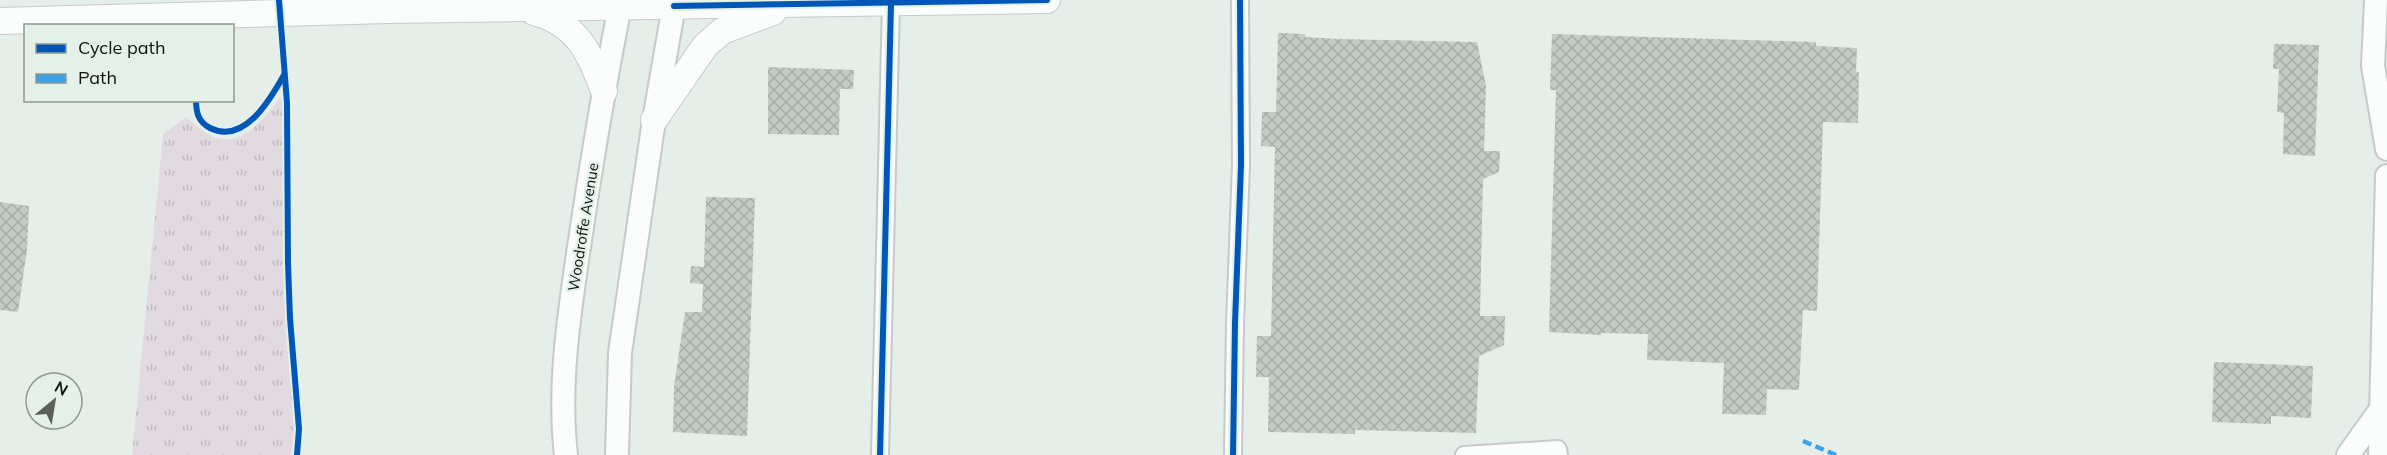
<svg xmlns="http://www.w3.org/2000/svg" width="2387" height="455" font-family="Mulish,sans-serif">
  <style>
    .grass { fill: url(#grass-tufts) }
    .building { fill: url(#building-cross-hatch) }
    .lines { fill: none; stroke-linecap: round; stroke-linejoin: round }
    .street-casing { stroke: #c5cbc8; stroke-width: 20 }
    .secondary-casing { stroke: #c5cbc8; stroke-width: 26 }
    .primary-casing { stroke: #c5cbc8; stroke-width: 28 }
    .street { stroke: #fbfcfc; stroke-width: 16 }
    .secondary { stroke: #fbfcfc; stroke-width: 22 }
    .primary { stroke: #fbfcfc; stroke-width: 26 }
    .quiet { stroke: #3da2ea; stroke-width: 4.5; stroke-dasharray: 9 4.5; stroke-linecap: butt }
    .cycleway-casing { stroke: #e3f1e8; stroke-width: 10 }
    .cycleway { stroke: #0057b8; stroke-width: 6 }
    .labels { text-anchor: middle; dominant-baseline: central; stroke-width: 4.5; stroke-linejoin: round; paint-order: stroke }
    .street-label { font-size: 15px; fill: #0f1411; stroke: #e3f1e8 }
  </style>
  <defs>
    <pattern id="grass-tufts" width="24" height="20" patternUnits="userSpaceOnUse" patternTransform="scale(1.5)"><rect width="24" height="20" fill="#e2dae1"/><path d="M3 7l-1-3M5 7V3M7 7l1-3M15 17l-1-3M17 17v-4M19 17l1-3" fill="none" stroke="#c1bac0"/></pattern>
    <pattern id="building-cross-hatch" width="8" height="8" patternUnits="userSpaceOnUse" patternTransform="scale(1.5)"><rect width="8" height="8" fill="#c1ccc6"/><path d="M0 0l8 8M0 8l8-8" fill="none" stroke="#a5aea9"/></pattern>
  </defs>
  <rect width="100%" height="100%" fill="#e6eee9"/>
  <path class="grass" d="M279 98 283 99 286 307 295 436 290 455H132L163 134 186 117C193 123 200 130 208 134 237 152 265 120 279 98Z"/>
  <g class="building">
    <path d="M1278 33 1305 34V37L1339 39 1477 42 1486 86 1484 151H1500L1499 172 1483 179 1480 316H1505L1504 345 1479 356 1476 433 1355 430V434L1268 432 1269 377H1256L1257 336H1271L1275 147 1261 146 1262 112H1276Z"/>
    <path d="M1552 34 1816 42V46L1857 48 1856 72H1859L1858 123 1823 122 1817 311 1803 310 1799 390 1767 389 1766 415 1722 414 1724 363 1647 360 1648 334 1601 333V335L1549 332 1556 90H1550Z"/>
    <path d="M2274 44 2319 45 2315 156 2283 154 2284 113 2277 112 2279 69H2273Z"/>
    <path d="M768 67 854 70 853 89H840L839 135 768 134Z"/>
    <path d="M706 197 755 198 747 436 673 432 674 387 685 312H702L703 284 690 283 691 266 704 267Z"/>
    <path d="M0 202 29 206 27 250 18 312 0 310Z"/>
    <path d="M2214 362 2313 366 2311 418 2271 416V424L2212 422Z"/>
  </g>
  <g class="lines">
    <g class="street-casing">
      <g id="street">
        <path d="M880 455 891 3"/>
        <path d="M1233 455 1235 323 1241 165 1240 0"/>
        <path d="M1464 455 1558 449 1559 455"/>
      </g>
    </g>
    <g class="secondary-casing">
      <g id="secondary">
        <path d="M2376 0 2373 66 2387 149"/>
        <path d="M566 455C558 386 569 315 579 247 591 164 605 82 621 0"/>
        <path d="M617 455 620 353 654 120 675 0"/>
        <path d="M2348 455 2381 409"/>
        <path d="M2380 455 2387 176"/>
      </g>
    </g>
    <g class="primary-casing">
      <g id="primary">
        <path d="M534 12C578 24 589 52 604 91"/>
        <path d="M0 21 388 10 1047 0"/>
        <path d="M654 120 705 46 722 31 773 12"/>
      </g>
    </g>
    <use href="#street" class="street"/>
    <use href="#secondary" class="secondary"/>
    <use href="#primary" class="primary"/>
    <path class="quiet" d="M1803 441 1836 455"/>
    <g class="cycleway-casing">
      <g id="cycleway">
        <path d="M279 0 287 103 288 263 290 318 299 429 297 455"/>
        <path d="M674 6 1047 0"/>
        <path d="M196 100C196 114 199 122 210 128 244 145 270 100 284 75"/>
        <path d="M880 455 891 3"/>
        <path d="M1233 455 1235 323 1241 165 1240 0"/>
      </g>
    </g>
    <use href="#cycleway" class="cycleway"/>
  </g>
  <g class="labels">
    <g class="street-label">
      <text transform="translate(583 227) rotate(-81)">Woodroffe Avenue</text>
    </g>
  </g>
  <rect x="24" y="24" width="210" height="78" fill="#e3f1e8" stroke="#8e9992" stroke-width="1.5"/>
  <rect x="36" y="44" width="30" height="9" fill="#0057b8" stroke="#8e9992" stroke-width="1.5"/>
  <text x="78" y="54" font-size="18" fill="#0f1411">Cycle path</text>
  <rect x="36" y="74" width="30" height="9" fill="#3da2ea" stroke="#8e9992" stroke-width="1.5"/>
  <text x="78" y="84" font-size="18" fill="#0f1411">Path</text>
  <g transform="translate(54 401) rotate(30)"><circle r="28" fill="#e3f1e8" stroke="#8e9992" stroke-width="1.5"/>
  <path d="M0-4.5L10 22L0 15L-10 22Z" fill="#5a605d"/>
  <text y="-9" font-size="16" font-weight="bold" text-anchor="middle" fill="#0f1411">N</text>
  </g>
</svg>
